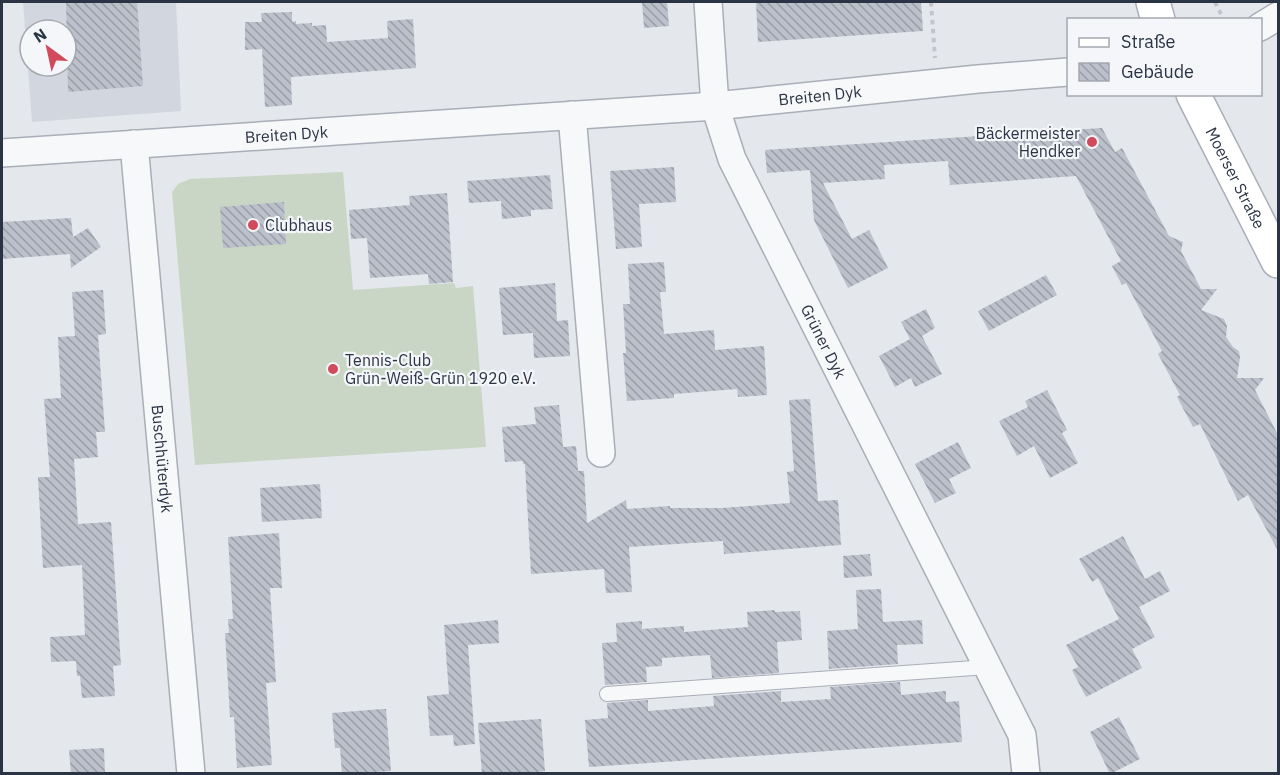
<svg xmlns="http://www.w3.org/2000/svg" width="1280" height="775" font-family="'IBM Plex Sans',sans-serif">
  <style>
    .built { fill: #d2d6de; fill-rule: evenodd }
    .pitch { fill: #c9d6c5 }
    .building { fill: url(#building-back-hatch) }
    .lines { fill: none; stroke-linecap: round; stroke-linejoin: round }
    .lane-casing { stroke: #a9aeb7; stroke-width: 16 }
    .street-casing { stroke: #a9aeb7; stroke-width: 30 }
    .secondary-casing { stroke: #a9aeb7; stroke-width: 36 }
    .path { stroke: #c2c5cb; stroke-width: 4; stroke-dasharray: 4.5 4.5; stroke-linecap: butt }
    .lane { stroke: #f7f8fa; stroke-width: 14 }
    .street { stroke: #f7f8fa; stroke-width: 27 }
    .secondary { stroke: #fff; stroke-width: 33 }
    .poi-dot { fill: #d1495b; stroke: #f4f6f9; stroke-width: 2 }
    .labels { text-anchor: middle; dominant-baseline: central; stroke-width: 4.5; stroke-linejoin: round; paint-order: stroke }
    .street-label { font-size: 16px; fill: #2b3445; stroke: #f4f6f9 }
    .poi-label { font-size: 16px; fill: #2b3445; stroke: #f4f6f9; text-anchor: start }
  </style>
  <defs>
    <pattern id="building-back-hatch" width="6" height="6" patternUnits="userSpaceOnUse" patternTransform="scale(1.5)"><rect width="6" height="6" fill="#bbc0ca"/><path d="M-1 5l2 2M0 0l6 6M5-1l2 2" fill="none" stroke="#989da6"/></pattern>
  </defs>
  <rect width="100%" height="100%" fill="#e4e7ec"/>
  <path class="built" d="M23 2H176L181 111 32 122ZM30 30H66V66H30Z"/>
  <path class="pitch" d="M343 172 353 290 454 283 456 288 473 286 486 447 195 465 172 192 178 184 190 179Z"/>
  <g class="building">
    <path d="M66 2H137L143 86 68 92Z"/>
    <path d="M642 2H667L669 26 644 28Z"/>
    <path d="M756 2H921L923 31 758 42Z"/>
    <path d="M292 12V22L296 21V24L312 23V26L326 25 327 42 388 38 387 21 413 19 416 68 291 77 292 105 265 107 262 49 245 50V22H262L261 13Z"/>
    <path d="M1102 128 1115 152 1122 148 1169 236 1183 242 1181 251 1201 289H1217L1201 310 1224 319 1227 326 1226 337 1233 347 1239 351 1240 357 1237 378H1264L1255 390 1278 435V551L1248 495 1238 501 1200 424 1193 427 1177 397 1180 395 1158 354 1162 351 1126 283 1122 285 1112 266 1121 261 1076 176 950 185 948 161 884 165 885 179 823 183 852 239 869 230 888 268 848 288 814 220 810 170 767 173 765 150Z"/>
    <path d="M674 167 676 202 639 204 642 247 616 249 610 171Z"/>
    <path d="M550 175 553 209 531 210V216L502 219 501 201 469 203 467 181Z"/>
    <path d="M447 193 453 282 429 284 428 274 370 278 367 238 351 239 349 210 410 205 409 196Z"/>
    <path d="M284 202 286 244 223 248 220 207Z"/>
    <path d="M71 218 73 237 88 228 101 247 71 268 70 254 2 259V222Z"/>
    <path d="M664 262 666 292H660L664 334 714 330 715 350 764 346 767 395 738 397 737 389 674 394V398L627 401 623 353H626L623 304H630L628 264Z"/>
    <path d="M1046 275 1057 295 989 331 978 311Z"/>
    <path d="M555 283 557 321 568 320 570 356 534 358 533 333 503 335 499 288Z"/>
    <path d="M103 290 106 334 98 335 105 432H96L98 457 74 459 78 524 111 522 121 665 113 666 115 696 82 698 80 676H77L76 661 51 662 50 637 85 635 82 565 43 568 38 477H50L44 399 61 398 58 337 75 336 72 292Z"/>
    <path d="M926 309 935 328 922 336 942 374 915 387 911 378 895 387 879 356 910 339 901 322Z"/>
    <path d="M1047 390 1067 430 1062 433 1078 463 1050 478 1034 446 1017 456 999 421 1028 407 1025 401Z"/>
    <path d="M810 399 818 501 838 500 841 545 724 554 723 541 629 547 632 592 606 593 604 569 531 574 525 464H523V461L505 462 502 427 536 424 534 407 559 405 563 447 576 446 578 471H584L587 523 626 500 627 509 670 506V508H722L790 503 787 472 794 471 789 400Z"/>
    <path d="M958 442 971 468 949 479 956 493 935 503 915 464Z"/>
    <path d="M320 484 322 518 262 522 260 488Z"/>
    <path d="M279 533 282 588H270L276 682 266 683 272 765 237 768 234 717H230L225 633H229L228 619H233L228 537Z"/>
    <path d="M1123 536 1145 579 1160 571 1170 591 1139 607 1155 637 1132 649 1142 668 1086 697 1072 670 1078 667 1066 645 1119 619 1098 578 1092 582 1079 559Z"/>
    <path d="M870 554 872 576 844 578 843 556Z"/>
    <path d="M881 589 883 622 922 620 923 644 897 645 898 664 829 669 827 631 858 629 856 590Z"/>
    <path d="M775 610V612L800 611 802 640 777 642 779 673 712 678 710 655 662 658V666L646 667 647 682 605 685 602 643 617 642 616 623 642 621V629L684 626V632L748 627 747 612Z"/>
    <path d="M498 620 499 643 468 645 475 744 454 746 453 735 430 736 427 696 449 694 444 625Z"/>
    <path d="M900 682 901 695 946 691V702L959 701 962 742 589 767 585 720 608 718 607 703 648 700V711L714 706 713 696 781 691V702L831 699 830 687Z"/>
    <path d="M382 709H386L391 771 342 774 340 748H335L332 713Z"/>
    <path d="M1119 717 1140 759 1110 774 1090 732Z"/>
    <path d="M541 719 545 771 538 772V774H482L478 723Z"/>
    <path d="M104 748 105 774H71L69 750Z"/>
  </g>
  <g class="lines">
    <g class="lane-casing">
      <path id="lane" d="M607 694 988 667"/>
    </g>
    <g class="street-casing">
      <g id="street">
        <path id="s1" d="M708 2 715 106 732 159 1022 735 1026 774"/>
        <path d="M1260 27 1278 16"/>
        <path d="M572 115 601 453"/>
        <path id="s2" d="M134 144 191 774"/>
        <path id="s3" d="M2 153 715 106 978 79 1068 72"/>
      </g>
    </g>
    <g class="secondary-casing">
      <g id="secondary">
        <path d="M1153 2 1158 20"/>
        <path id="s4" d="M1193 94 1278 261"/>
      </g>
    </g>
    <g class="path">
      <path d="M931 2 935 58"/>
      <path d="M1215 2 1224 20"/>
    </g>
    <use href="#lane" class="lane"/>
    <use href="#street" class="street"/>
    <use href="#secondary" class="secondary"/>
  </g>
  <g class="poi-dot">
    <circle cx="1092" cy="142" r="6"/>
    <circle cx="253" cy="225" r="6"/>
    <circle cx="333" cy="369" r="6"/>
  </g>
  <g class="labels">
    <g class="street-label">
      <text stroke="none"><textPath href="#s3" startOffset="820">Breiten Dyk</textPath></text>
      <text stroke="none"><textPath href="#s3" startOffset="285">Breiten Dyk</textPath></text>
      <text stroke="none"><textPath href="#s4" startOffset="94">Moerser Straße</textPath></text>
      <text stroke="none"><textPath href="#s1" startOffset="364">Grüner Dyk</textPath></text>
      <text stroke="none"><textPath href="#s2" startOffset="316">Buschhüterdyk</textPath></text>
    </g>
    <g class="poi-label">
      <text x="1080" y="133" text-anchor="end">Bäckermeister<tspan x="1080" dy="18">Hendker</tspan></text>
      <text x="265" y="225">Clubhaus</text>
      <text x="345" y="360">Tennis-Club<tspan x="345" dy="18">Grün-Weiß-Grün 1920 e.V.</tspan></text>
    </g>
  </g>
  <rect width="1280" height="775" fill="none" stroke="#2b3445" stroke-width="6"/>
  <rect x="1067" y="18" width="195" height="78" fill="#f4f6f9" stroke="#a4a8b1" stroke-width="1.5"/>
  <rect x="1079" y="38" width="30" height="9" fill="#ffffff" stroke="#a4a8b1" stroke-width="1.5"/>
  <text x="1121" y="48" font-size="18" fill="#2b3445">Straße</text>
  <rect x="1079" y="63" width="30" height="18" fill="url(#building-back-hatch)" stroke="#a4a8b1" stroke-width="1.5"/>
  <text x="1121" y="78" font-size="18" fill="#2b3445">Gebäude</text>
  <g transform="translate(48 48) rotate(327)"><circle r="28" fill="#f4f6f9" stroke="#a4a8b1" stroke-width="1.5"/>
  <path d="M0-4.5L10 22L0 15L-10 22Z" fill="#d1495b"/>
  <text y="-9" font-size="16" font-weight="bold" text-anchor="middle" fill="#2b3445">N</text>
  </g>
</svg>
